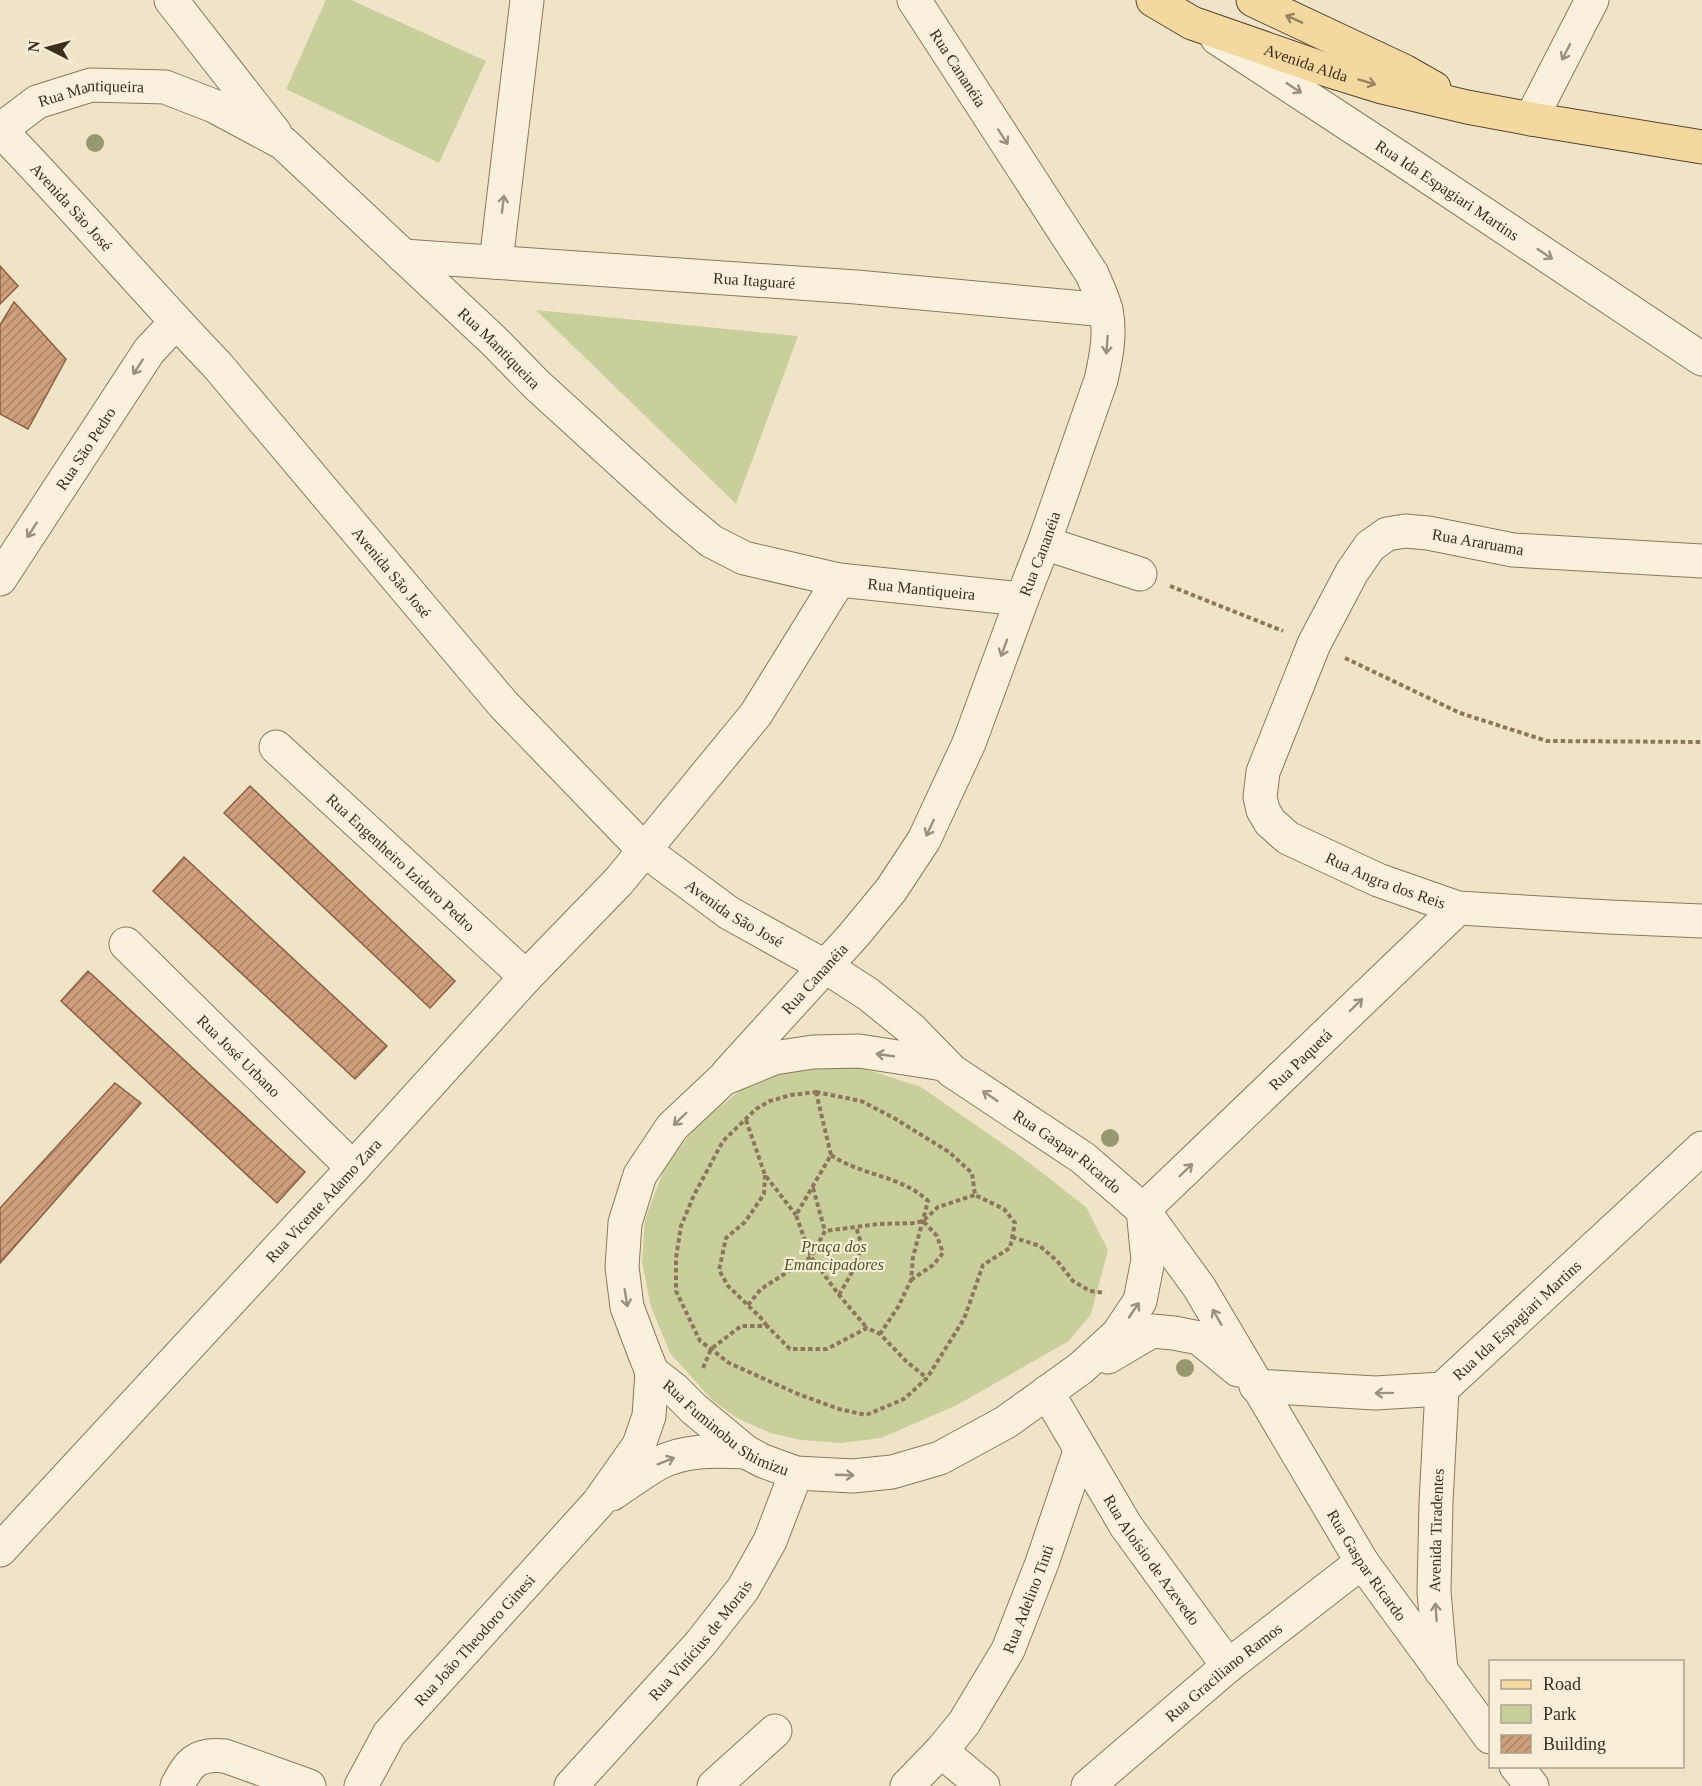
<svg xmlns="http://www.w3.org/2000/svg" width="1702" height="1786" font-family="Georgia,serif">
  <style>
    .green { fill: #c9cf9b }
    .building { fill: url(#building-hatch); stroke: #8d5f41; stroke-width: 1.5 }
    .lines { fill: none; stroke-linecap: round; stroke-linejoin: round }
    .minor-casing { stroke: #8d765c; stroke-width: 35 }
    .major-casing { stroke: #5b4430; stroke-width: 35 }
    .path { stroke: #8d765c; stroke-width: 4; stroke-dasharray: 4.5 3; stroke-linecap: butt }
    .minor { stroke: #faf1dc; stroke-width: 33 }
    .major { stroke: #f3d9a0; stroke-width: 33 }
    .tree { fill: #96986f }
    .oneway { stroke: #988460 }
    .oneway2 { stroke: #9c907e }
    .labels { text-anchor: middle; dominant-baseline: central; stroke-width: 4.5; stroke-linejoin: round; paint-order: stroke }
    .street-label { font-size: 16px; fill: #3d2e20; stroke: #f7eed8 }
    .park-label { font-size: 16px; font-style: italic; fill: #4d5a26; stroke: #f7eed8 }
  </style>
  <defs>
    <pattern id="building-hatch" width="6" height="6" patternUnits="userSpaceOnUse" patternTransform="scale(1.5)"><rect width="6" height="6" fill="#cf9f7d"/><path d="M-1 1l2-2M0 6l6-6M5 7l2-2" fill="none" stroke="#a98266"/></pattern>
  </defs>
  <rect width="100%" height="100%" fill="#f0e4c8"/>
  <g class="green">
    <path d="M326 0H351L486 61 439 163 286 89Z"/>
    <path d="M536 310 798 336 736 504Z"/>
    <path d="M856 1066 921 1087 1023 1158 1086 1207 1108 1250 1091 1314 1069 1341 957 1405 881 1438 840 1443 801 1440 770 1433 737 1418 713 1401 670 1353 651 1307 642 1262 645 1219 665 1167 699 1122 749 1084 791 1069Z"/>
  </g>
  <g class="building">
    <path d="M0 266 18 286 0 304Z"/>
    <path d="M14 302 66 359 28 429 0 414V325Z"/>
    <path d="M250 786 455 981 430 1008 224 813Z"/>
    <path d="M184 857 387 1046 355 1079 153 891Z"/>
    <path d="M88 971 305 1172 277 1203 61 1001Z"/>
    <path d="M115 1083 141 1103 0 1263V1208Z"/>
  </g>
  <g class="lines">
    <g class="minor-casing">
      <g id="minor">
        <path d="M171 0 275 133"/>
        <path id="s1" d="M1217 38 1403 160 1702 359"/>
        <path d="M1531 119 1592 0"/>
        <path id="s2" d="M0 130C75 207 144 289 218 366L503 704 644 850 729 913 826 967 868 994 910 1028 952 1071 1083 1158 1143 1210 1199 1287 1362 1562 1490 1737"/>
        <path id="s3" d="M0 130 37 102 91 85 165 87 214 106 283 143 495 342 537 385 674 510 711 541 744 558 839 580 1022 599"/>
        <path id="s4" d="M403 256 856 287 1106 310"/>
        <path d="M496 262 527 0"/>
        <path d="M1044 543 1140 574"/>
        <path id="s5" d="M1702 561 1513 550 1428 533 1405 531 1387 534 1370 546 1352 572 1314 644 1263 772 1260 797 1263 810 1270 822 1288 838 1378 880 1458 908 1609 917 1702 921"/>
        <path id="s6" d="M0 579 149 351 176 322"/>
        <path id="s7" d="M276 747 526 977"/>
        <path id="s8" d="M126 944 353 1168"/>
        <path id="s9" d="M943 1064 859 1051 813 1052 774 1058 723 1079 672 1127 640 1175 625 1223 622 1267 627 1307 644 1352 652 1372 674 1389 694 1409 746 1452 763 1461 796 1473 853 1476 892 1472 940 1458 1006 1422 1081 1368 1118 1334 1140 1301 1148 1260 1143 1210 1458 908"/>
        <path id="s10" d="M728 1073 853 936 891 890 924 840 969 743 1022 599 1044 543 1101 380C1106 358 1111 333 1106 310 1103 298 1097 286 1092 274L914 0"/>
        <path d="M1108 1357 1152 1331 1174 1333 1199 1338 1238 1370"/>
        <path id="s11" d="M1256 1386 1375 1393 1442 1389 1702 1148"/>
        <path id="s12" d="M1047 1392 1126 1526 1228 1666"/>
        <path d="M612 1494C628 1483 643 1472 659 1463 686 1449 717 1451 746 1452"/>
        <path id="s13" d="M0 1550 353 1168 526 977 619 881 756 714 839 580"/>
        <path id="s14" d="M1441 1671 1434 1592 1436 1502 1442 1389"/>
        <path d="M941 1751 983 1786"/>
        <path d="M1516 1766 1532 1786"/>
        <path d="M177 1786C189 1763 196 1753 225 1756L309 1786"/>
        <path id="s15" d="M361 1786 389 1734 598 1503 639 1445 649 1416 652 1372"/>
        <path id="s16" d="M571 1786 700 1644 743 1589 770 1541 796 1473"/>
        <path d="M714 1786 775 1731"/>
        <path id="s17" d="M907 1786 941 1751 964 1723 1008 1650 1042 1563 1080 1451"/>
        <path id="s18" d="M1088 1786 1228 1666 1362 1562"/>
      </g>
    </g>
    <g class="major-casing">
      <g id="major">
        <path id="s19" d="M1153 0 1192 23 1324 69 1382 87 1467 107 1531 119 1702 147"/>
        <path d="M1253 0 1404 71 1434 88"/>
      </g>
    </g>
    <g class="path">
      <path d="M1170 586 1283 631"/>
      <path d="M1345 658 1460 713 1547 741 1702 742"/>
      <path d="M816 1092 861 1101 894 1118 923 1136 949 1152 972 1173 975 1195 1004 1209 1015 1223 1010 1248 983 1265 964 1319 927 1378 904 1399 866 1415 839 1409 798 1394 729 1363 711 1349 700 1341 676 1291V1258L681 1226 694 1195 723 1141 756 1109 770 1101 791 1095Z"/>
      <path d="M816 1092 831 1155 796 1215 811 1257 839 1295 867 1328"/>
      <path d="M746 1120 765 1175 796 1215"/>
      <path d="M831 1155C861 1176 901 1175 928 1201L913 1257 911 1280 898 1307 880 1334"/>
      <path d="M765 1175 764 1194 745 1222 726 1238 719 1270 728 1286 760 1317 767 1326"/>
      <path d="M813 1188 825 1231"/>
      <path d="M1012 1237 1040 1246 1058 1262 1073 1281 1090 1291 1105 1293"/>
      <path d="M911 1280 933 1265 943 1253 937 1236 923 1221"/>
      <path d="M839 1295 855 1267 862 1246 856 1227"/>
      <path d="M748 1305 761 1289 811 1257 825 1231 878 1224 915 1223 923 1221 938 1207 975 1195"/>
      <path d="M703 1368 711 1349 741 1326H767L790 1349H827L867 1328 880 1334 907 1362 927 1378"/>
    </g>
    <use href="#minor" class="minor"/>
    <use href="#major" class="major"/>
  </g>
  <g class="tree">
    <circle cx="95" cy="143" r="9"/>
    <circle cx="1110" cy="1138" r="9"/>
    <circle cx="1185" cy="1368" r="9"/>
  </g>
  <defs><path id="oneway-shaft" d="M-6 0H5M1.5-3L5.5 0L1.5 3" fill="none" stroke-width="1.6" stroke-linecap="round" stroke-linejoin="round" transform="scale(1.5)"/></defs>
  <g class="oneway">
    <use href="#oneway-shaft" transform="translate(1294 19) rotate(-156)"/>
    <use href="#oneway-shaft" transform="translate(1367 82) rotate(17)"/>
  </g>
  <g class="oneway2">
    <use href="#oneway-shaft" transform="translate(1566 52) rotate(117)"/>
    <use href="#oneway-shaft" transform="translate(1294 88) rotate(33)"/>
    <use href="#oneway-shaft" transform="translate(1003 137) rotate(57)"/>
    <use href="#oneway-shaft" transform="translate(503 204) rotate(-83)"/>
    <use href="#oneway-shaft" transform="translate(1545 254) rotate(34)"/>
    <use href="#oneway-shaft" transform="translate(1107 345) rotate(94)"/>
    <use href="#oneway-shaft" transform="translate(138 367) rotate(123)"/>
    <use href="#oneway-shaft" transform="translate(32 530) rotate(123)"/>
    <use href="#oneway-shaft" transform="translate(1004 648) rotate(110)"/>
    <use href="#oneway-shaft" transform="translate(930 828) rotate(115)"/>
    <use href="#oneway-shaft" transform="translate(1356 1005) rotate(-44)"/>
    <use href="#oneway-shaft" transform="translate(885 1055) rotate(-172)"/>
    <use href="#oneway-shaft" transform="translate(990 1096) rotate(-146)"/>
    <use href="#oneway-shaft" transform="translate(680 1119) rotate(136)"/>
    <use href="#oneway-shaft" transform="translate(1186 1170) rotate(-44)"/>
    <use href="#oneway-shaft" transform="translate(626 1298) rotate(81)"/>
    <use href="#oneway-shaft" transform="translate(1134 1310) rotate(-56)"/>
    <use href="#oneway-shaft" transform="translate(1217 1317) rotate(-120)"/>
    <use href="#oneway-shaft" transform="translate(1384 1393) rotate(179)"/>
    <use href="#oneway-shaft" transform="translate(666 1461) rotate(-22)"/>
    <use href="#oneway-shaft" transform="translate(845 1475) rotate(2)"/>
    <use href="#oneway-shaft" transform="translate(1436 1612) rotate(-94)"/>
  </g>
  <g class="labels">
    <g class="street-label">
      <text stroke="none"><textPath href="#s19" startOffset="166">Avenida Alda</textPath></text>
      <text transform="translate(958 68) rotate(57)">Rua Cananéia</text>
      <text stroke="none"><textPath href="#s3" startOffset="102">Rua Mantiqueira</textPath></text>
      <text stroke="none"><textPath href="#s1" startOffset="276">Rua Ida Espagiari Martins</textPath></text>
      <text stroke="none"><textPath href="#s2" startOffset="105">Avenida São José</textPath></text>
      <text stroke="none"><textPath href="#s4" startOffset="352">Rua Itaguaré</textPath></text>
      <text stroke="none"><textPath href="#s3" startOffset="606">Rua Mantiqueira</textPath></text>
      <text stroke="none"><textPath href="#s6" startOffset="156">Rua São Pedro</textPath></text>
      <text transform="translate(1478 542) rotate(10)">Rua Araruama</text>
      <text stroke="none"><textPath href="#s10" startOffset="614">Rua Cananéia</textPath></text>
      <text stroke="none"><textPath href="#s2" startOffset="591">Avenida São José</textPath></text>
      <text stroke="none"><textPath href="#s3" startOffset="1110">Rua Mantiqueira</textPath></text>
      <text stroke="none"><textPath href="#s7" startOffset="170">Rua Engenheiro Izidoro Pedro</textPath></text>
      <text stroke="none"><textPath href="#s5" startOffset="772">Rua Angra dos Reis</textPath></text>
      <text stroke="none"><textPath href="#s2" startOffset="1077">Avenida São José</textPath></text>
      <text stroke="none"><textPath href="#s10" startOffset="128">Rua Cananéia</textPath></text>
      <text stroke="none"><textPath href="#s8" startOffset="159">Rua José Urbano</textPath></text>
      <text stroke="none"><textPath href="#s9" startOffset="1449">Rua Paquetá</textPath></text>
      <text stroke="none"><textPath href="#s2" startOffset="1488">Rua Gaspar Ricardo</textPath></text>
      <text stroke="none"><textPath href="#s13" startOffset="476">Rua Vicente Adamo Zara</textPath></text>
      <text stroke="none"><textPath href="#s11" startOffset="288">Rua Ida Espagiari Martins</textPath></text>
      <text stroke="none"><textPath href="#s9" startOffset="651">Rua Fuminobu Shimizu</textPath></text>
      <text stroke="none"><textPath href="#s14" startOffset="141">Avenida Tiradentes</textPath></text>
      <text stroke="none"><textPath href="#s12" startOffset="198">Rua Aloísio de Azevedo</textPath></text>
      <text stroke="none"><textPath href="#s2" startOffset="2004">Rua Gaspar Ricardo</textPath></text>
      <text stroke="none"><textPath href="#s17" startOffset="225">Rua Adelino Tinti</textPath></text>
      <text stroke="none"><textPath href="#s16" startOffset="195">Rua Vinícius de Morais</textPath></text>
      <text stroke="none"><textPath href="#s15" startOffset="186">Rua João Theodoro Ginesi</textPath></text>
      <text stroke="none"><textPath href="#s18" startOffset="177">Rua Graciliano Ramos</textPath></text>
    </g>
    <g class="park-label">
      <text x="834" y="1246">Praça dos<tspan x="834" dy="18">Emancipadores</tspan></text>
    </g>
  </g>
  <rect x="1489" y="1660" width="195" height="108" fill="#f7eed8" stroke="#ada18e" stroke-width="1.5"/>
  <rect x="1501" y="1680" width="30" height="9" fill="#f3d9a0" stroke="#ada18e" stroke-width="1.5"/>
  <text x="1543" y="1690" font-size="18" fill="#3d2e20">Road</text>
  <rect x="1501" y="1705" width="30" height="18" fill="#c9cf9b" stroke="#ada18e" stroke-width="1.5"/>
  <text x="1543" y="1720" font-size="18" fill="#3d2e20">Park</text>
  <rect x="1501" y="1735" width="30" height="18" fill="url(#building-hatch)" stroke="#ada18e" stroke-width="1.5"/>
  <text x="1543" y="1750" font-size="18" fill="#3d2e20">Building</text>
  <g transform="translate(48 48) rotate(276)" stroke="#f7eed8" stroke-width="4.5" paint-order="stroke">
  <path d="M0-4.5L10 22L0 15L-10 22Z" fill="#3d2e20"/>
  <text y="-9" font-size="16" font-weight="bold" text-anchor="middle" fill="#3d2e20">N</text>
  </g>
</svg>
